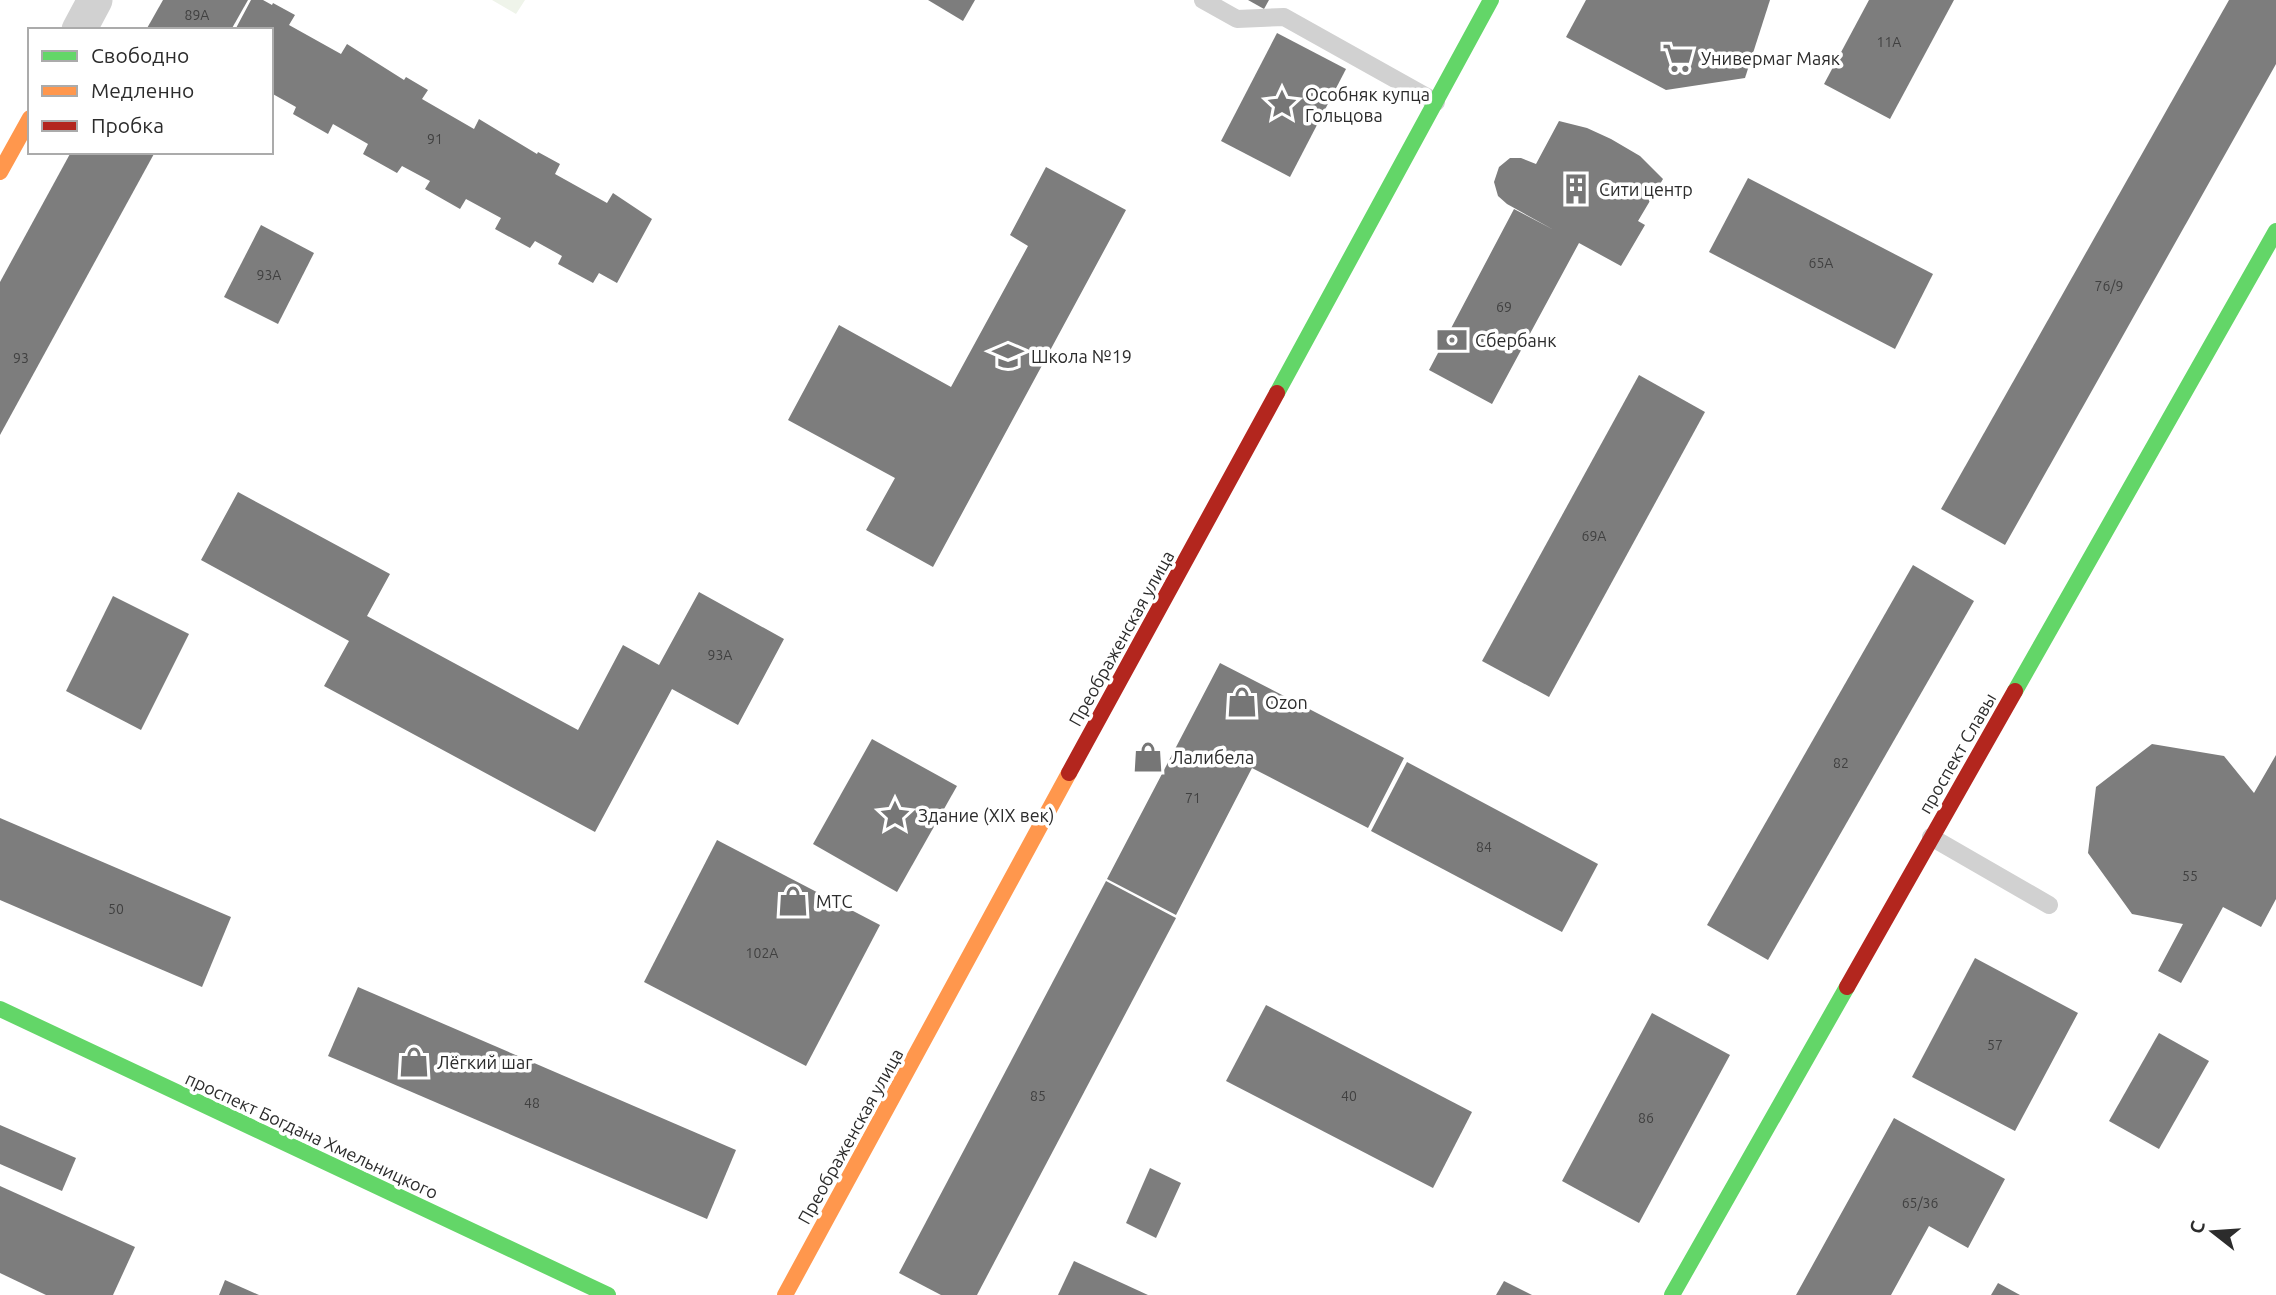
<svg xmlns="http://www.w3.org/2000/svg" width="2276" height="1295" font-family="Ubuntu,sans-serif">
  <style>
    .green { fill: #eff4ea }
    .building { fill: #7d7d7d }
    .lines { fill: none; stroke-linecap: round; stroke-linejoin: round }
    .lane { stroke: #d1d1d1; stroke-width: 18 }
    .street { stroke: #d1d1d1; stroke-width: 35 }
    .fast { stroke: #63d668; stroke-width: 16 }
    .slow { stroke: #ff974d; stroke-width: 16 }
    .jam { stroke: #b3261e; stroke-width: 16 }
    .labels { text-anchor: middle; dominant-baseline: central; stroke-width: 7; stroke-linejoin: round; paint-order: stroke }
    .number-label { font-size: 14px; fill: #404040 }
    .poi-label { font-size: 18px; fill: #2c2c2c; stroke: #fff; text-anchor: start }
    .street-label { font-size: 18px; fill: #2c2c2c; stroke: #fff }
  </style>
  <rect width="100%" height="100%" fill="#fff"/>
  <path class="green" d="M492 0H525L516 14Z"/>
  <g class="building">
    <path d="M163 0H248L231 30H146Z"/>
    <path d="M251 0H263L272 5 273 3 295 15 289 25 341 54 347 44 404 80 406 77 428 90 422 99 474 129 479 119 537 154 538 152 560 164 555 174 607 203 613 193 652 219 617 283 599 273 593 283 558 264 562 256 535 241 530 248 495 229 501 218 466 199 460 209 425 189 430 181 402 166 397 173 363 154 368 144 333 124 328 134 293 114 296 107 271 93V30H235Z"/>
    <path d="M928 0H975L963 21Z"/>
    <path d="M1248 0H1269L1264 9Z"/>
    <path d="M1586 0H1770L1745 78 1666 90 1566 37Z"/>
    <path d="M1869 0H1954L1890 119 1824 84Z"/>
    <path d="M2229 0H2276V64L2005 545 1941 509Z"/>
    <path d="M1277 33 1346 69 1290 177 1221 141Z"/>
    <path d="M1559 121 1587 128 1611 139 1640 156 1663 179 1638 221 1645 225 1621 266 1579 243 1492 404 1429 370 1514 209 1554 230 1507 204 1498 196 1494 182 1499 167 1510 158H1521L1536 164Z"/>
    <path d="M71 152H155L0 435V282Z"/>
    <path d="M1046 167 1126 210 933 567 866 530 895 478 788 420 839 325 951 387 1028 246 1010 235Z"/>
    <path d="M1748 178 1933 274 1895 349 1709 252Z"/>
    <path d="M261 225 314 253 278 324 224 297Z"/>
    <path d="M1639 375 1705 412 1549 697 1482 661Z"/>
    <path d="M238 492 390 574 367 616 578 730 623 645 659 665 699 592 784 639 738 725 672 689 595 832 324 686 349 641 201 560Z"/>
    <path d="M1913 565 1974 601 1768 960 1707 925Z"/>
    <path d="M113 596 189 634 141 730 66 691Z"/>
    <path d="M1220 663 1404 758 1368 828 1252 768 1176 915 1107 879Z"/>
    <path d="M872 739 957 786 897 892 813 844Z"/>
    <path d="M2152 744 2224 756 2254 793 2276 755V899L2261 927 2223 907 2181 983 2158 971 2183 924 2132 914 2088 853 2096 787Z"/>
    <path d="M1407 762 1598 864 1562 932 1371 831Z"/>
    <path d="M0 818 231 917 202 987 0 900Z"/>
    <path d="M717 840 880 925 806 1066 644 982Z"/>
    <path d="M1106 881 1176 918 977 1295H941L899 1273Z"/>
    <path d="M1975 958 2078 1013 2015 1131 1912 1077Z"/>
    <path d="M358 987 736 1150 707 1219 328 1056Z"/>
    <path d="M1266 1005 1472 1112 1433 1188 1226 1081Z"/>
    <path d="M1652 1013 1730 1055 1639 1223 1562 1181Z"/>
    <path d="M2159 1033 2209 1061 2159 1149 2109 1121Z"/>
    <path d="M1894 1118 2005 1179 1968 1248 1929 1226 1891 1295H1796Z"/>
    <path d="M0 1125 76 1158 62 1191 0 1164Z"/>
    <path d="M1150 1168 1181 1183 1156 1238 1126 1223Z"/>
    <path d="M0 1186 135 1247 113 1295H46L0 1273Z"/>
    <path d="M1074 1261 1148 1295H1058Z"/>
    <path d="M225 1280 259 1295H219Z"/>
    <path d="M1504 1281 1532 1295H1496Z"/>
    <path d="M1998 1283 2020 1295H1991Z"/>
  </g>
  <g class="lines">
    <g class="lane">
      <path d="M1203 0 1237 19 1284 17 1436 102"/>
      <path d="M1931 837 2049 905"/>
    </g>
    <path class="street" d="M79 30 95 0"/>
    <g class="fast">
      <path d="M1277 393 1491 0"/>
      <path d="M2015 691 2276 231"/>
      <path d="M0 1009 608 1295"/>
      <path d="M1672 1295 1847 987"/>
    </g>
    <g class="slow">
      <path d="M0 172 30 118"/>
      <path d="M785 1295 1069 773"/>
    </g>
    <g class="jam">
      <path d="M1069 773 1277 393"/>
      <path d="M1847 987 2015 691"/>
    </g>
  </g>
  <defs>
    <g id="supermarket-bare" transform="scale(2.415)"><path d="M-6-5.5h2.5l.6 2H6L4.5 2H-2.5L-4.4-4H-6ZM-1.5 3.2a1.3 1.3 0 1 0 .1 0ZM3 3.2a1.3 1.3 0 1 0 .1 0Z" fill="#767676" stroke="#fff" stroke-width="2.5" paint-order="stroke"/></g>
    <g id="sight-bare" transform="scale(2.415)"><path d="M0-6L1.8-2.2L6-1.7L2.9 1.2L3.7 5.4L0 3.3L-3.7 5.4L-2.9 1.2L-6-1.7L-1.8-2.2Z" fill="#767676" stroke="#fff" stroke-width="2.5" paint-order="stroke"/></g>
    <g id="building-bare" transform="scale(2.415)"><path d="M-4-6H4V6H1V3H-1V6H-4ZM-2.5-4.3h1.7v1.8h-1.7ZM.8-4.3h1.7v1.8H.8ZM-2.5-1h1.7V.8h-1.7ZM.8-1h1.7V.8H.8Z" fill="#767676" stroke="#fff" stroke-width="2.5" paint-order="stroke"/></g>
    <g id="bank-bare" transform="scale(2.415)"><path d="M-6-4H6V4H-6ZM0-2.3a2.3 2.3 0 1 0 0 4.6a2.3 2.3 0 1 0 0-4.6Z" fill="#767676" stroke="#fff" stroke-width="2.5" paint-order="stroke"/></g>
    <g id="school-bare" transform="scale(2.415)"><path d="M0-5L7-2L0 1L-7-2ZM-4 1L0 2.5L4 1V4Q0 6-4 4Z" fill="#767676" stroke="#fff" stroke-width="2.5" paint-order="stroke"/></g>
    <g id="shop-bare" transform="scale(2.415)"><path d="M-5-2.5h2.3a2.7 3.5 0 0 1 5.4 0H5L5.5 6h-11ZM-1.5-2.5h3a1.5 2.3 0 0 0-3 0Z" fill="#767676" stroke="#fff" stroke-width="2.5" paint-order="stroke"/></g>
  </defs>
  <g fill-rule="evenodd">
    <use href="#supermarket-bare" x="1678" y="58"/>
    <use href="#sight-bare" x="1282" y="104"/>
    <use href="#building-bare" x="1576" y="189"/>
    <use href="#bank-bare" x="1452" y="340"/>
    <use href="#school-bare" x="1008" y="356"/>
    <use href="#shop-bare" x="1242" y="702"/>
    <use href="#shop-bare" x="1148" y="757"/>
    <use href="#sight-bare" x="895" y="815"/>
    <use href="#shop-bare" x="793" y="901"/>
    <use href="#shop-bare" x="414" y="1062"/>
  </g>
  <g class="labels">
    <g class="number-label">
      <text x="197" y="15">89А</text>
      <text x="1889" y="42">11А</text>
      <text x="435" y="139">91</text>
      <text x="1821" y="263">65А</text>
      <text x="269" y="275">93А</text>
      <text x="2109" y="286">76/9</text>
      <text x="1504" y="307">69</text>
      <text x="21" y="358">93</text>
      <text x="1594" y="536">69А</text>
      <text x="720" y="655">93А</text>
      <text x="1841" y="763">82</text>
      <text x="1193" y="798">71</text>
      <text x="1484" y="847">84</text>
      <text x="2190" y="876">55</text>
      <text x="116" y="909">50</text>
      <text x="762" y="953">102А</text>
      <text x="1995" y="1045">57</text>
      <text x="1038" y="1096">85</text>
      <text x="1349" y="1096">40</text>
      <text x="532" y="1103">48</text>
      <text x="1646" y="1118">86</text>
      <text x="1920" y="1203">65/36</text>
    </g>
    <g class="poi-label">
      <text x="1701" y="58">Универмаг Маяк</text>
      <text x="1305" y="94">Особняк купца<tspan x="1305" dy="21">Гольцова</tspan></text>
      <text x="1599" y="189">Сити центр</text>
      <text x="1475" y="340">Сбербанк</text>
      <text x="1031" y="356">Школа №19</text>
      <text x="1265" y="702">Ozon</text>
      <text x="1171" y="757">Лалибела</text>
      <text x="918" y="815">Здание (XIX век)</text>
      <text x="816" y="901">МТС</text>
      <text x="437" y="1062">Лёгкий шаг</text>
    </g>
    <g class="street-label">
      <text transform="translate(1121 638) rotate(-61)">Преображенская улица</text>
      <text transform="translate(1957 753) rotate(-60)">проспект Славы</text>
      <text transform="translate(312 1135) rotate(25)">проспект Богдана Хмельницкого</text>
      <text transform="translate(850 1136) rotate(-61)">Преображенская улица</text>
    </g>
  </g>
  <rect x="28" y="28" width="245" height="126" fill="#ffffff" stroke="#ababab" stroke-width="2"/>
  <rect x="42" y="51" width="35" height="10" fill="#63d668" stroke="#ababab" stroke-width="2"/>
  <text x="91" y="63" font-size="21" fill="#2c2c2c">Свободно</text>
  <rect x="42" y="86" width="35" height="10" fill="#ff974d" stroke="#ababab" stroke-width="2"/>
  <text x="91" y="98" font-size="21" fill="#2c2c2c">Медленно</text>
  <rect x="42" y="121" width="35" height="10" fill="#b3261e" stroke="#ababab" stroke-width="2"/>
  <text x="91" y="133" font-size="21" fill="#2c2c2c">Пробка</text>
  <g transform="translate(2213 1232) rotate(287)" stroke="#ffffff" stroke-width="5" paint-order="stroke">
  <path d="M0-5L12 26L0 18L-12 26Z" fill="#2c2c2c"/>
  <text y="-10" font-size="19" font-weight="bold" text-anchor="middle" fill="#2c2c2c">С</text>
  </g>
</svg>
